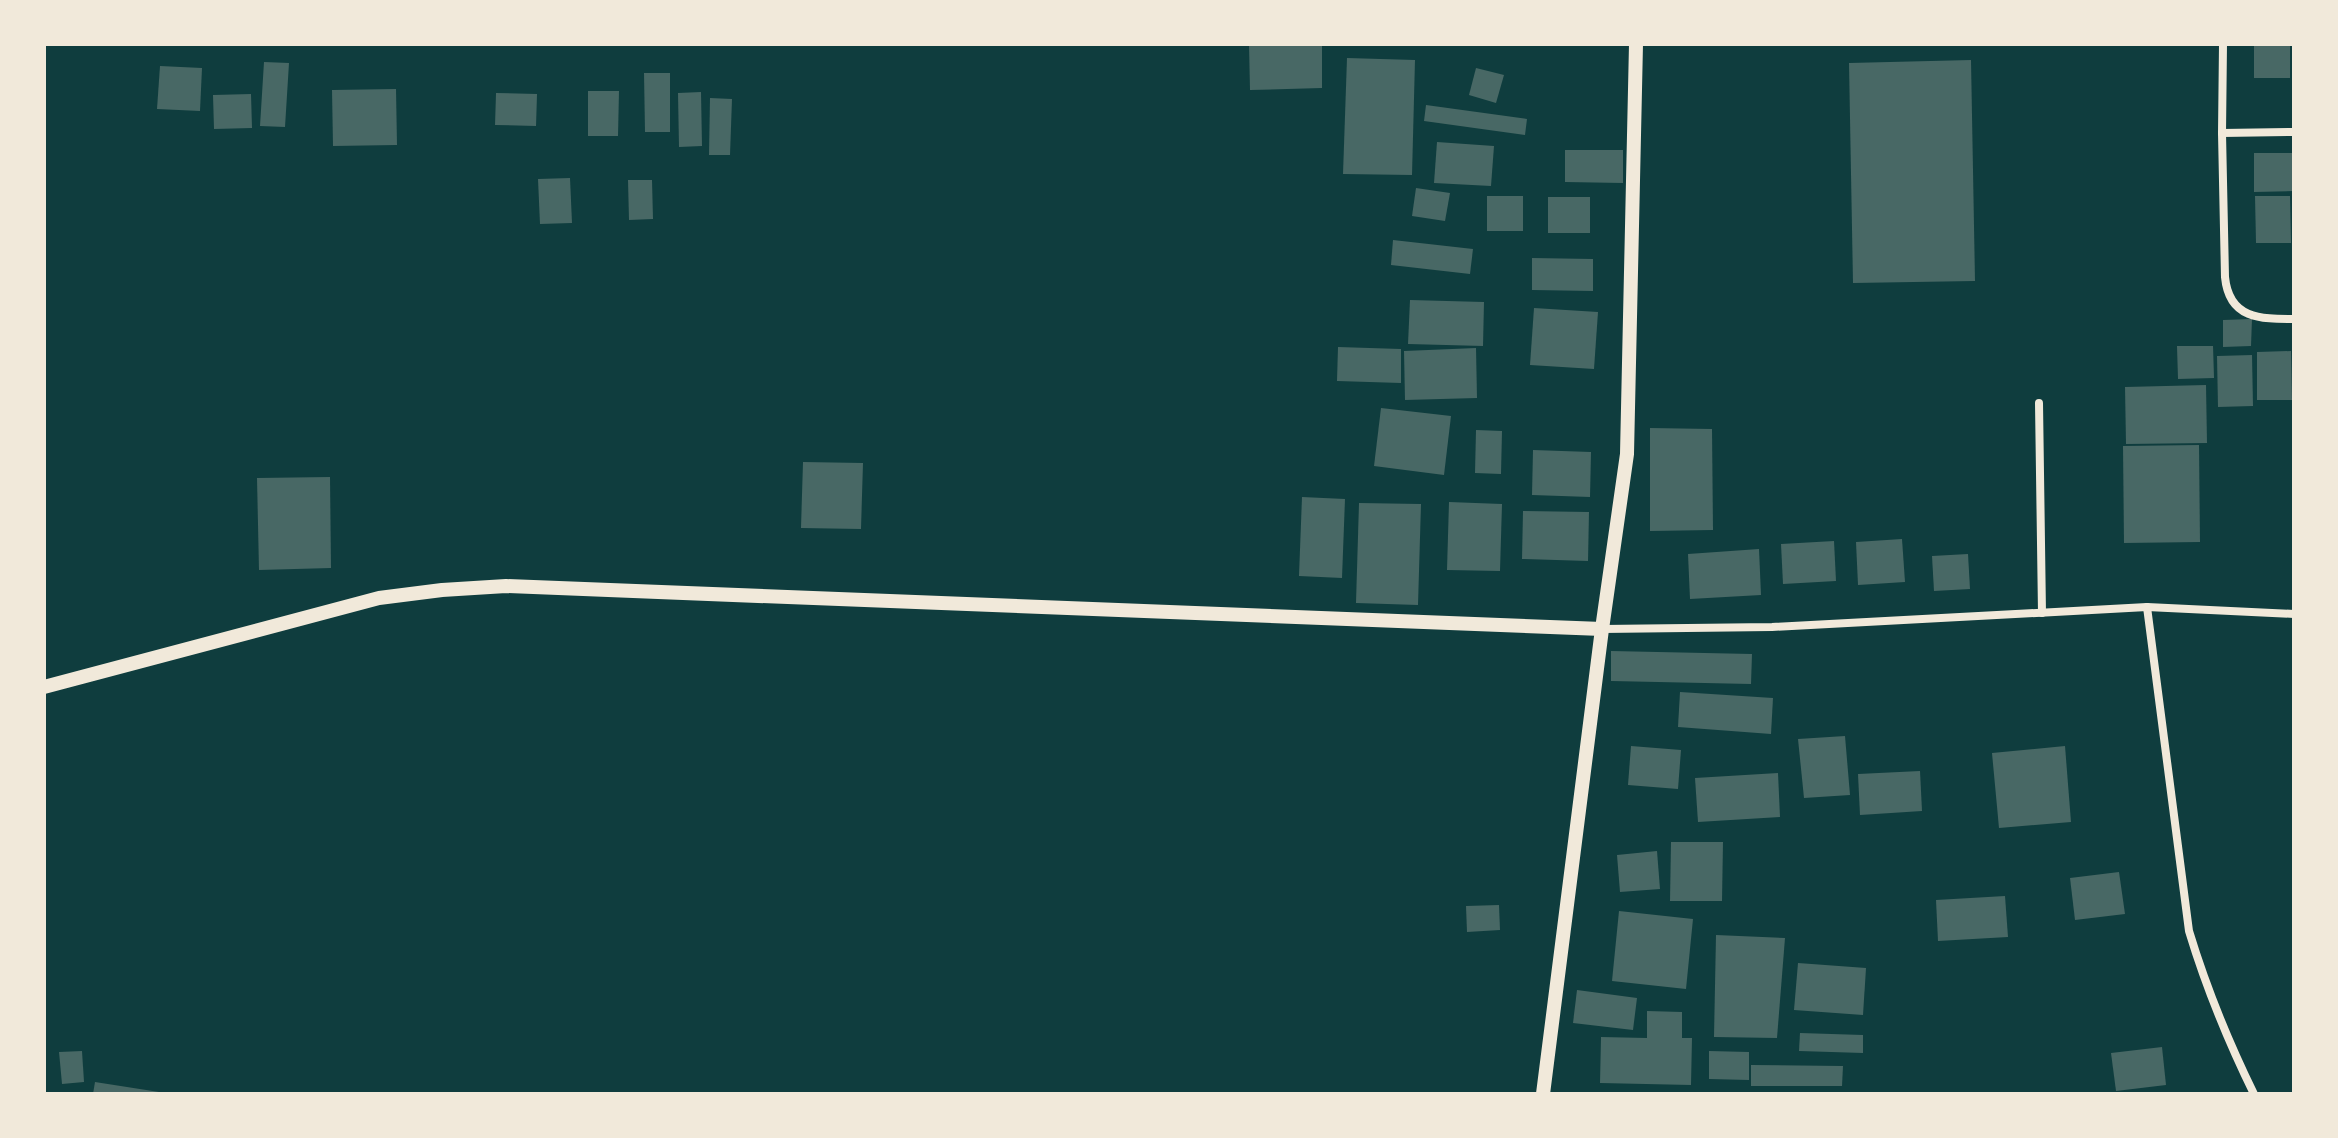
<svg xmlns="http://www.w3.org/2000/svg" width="2338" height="1138" font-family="'Work Sans',sans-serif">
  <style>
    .building { fill: #486865 }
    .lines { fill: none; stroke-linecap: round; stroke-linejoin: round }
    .minor { stroke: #f1e9da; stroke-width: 8 }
    .tertiary { stroke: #f1e9da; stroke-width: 14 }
  </style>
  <rect width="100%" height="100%" fill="#0f3d3e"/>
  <g class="building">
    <path d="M1249 44H1322V88L1250 90Z"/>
    <rect x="2254" y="44" width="36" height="34"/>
    <path d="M1347 58 1415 60 1412 175 1343 174Z"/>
    <path d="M1971 60 1975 281 1853 283 1849 63Z"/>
    <path d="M264 62 289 63 285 127 260 126Z"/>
    <path d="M160 66 202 68 200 111 157 109Z"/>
    <path d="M1476 68 1504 75 1496 103 1469 95Z"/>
    <path d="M644 73H670V132H645Z"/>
    <path d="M396 89 397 145 333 146 332 90Z"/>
    <path d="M588 91H619L618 136H588Z"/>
    <path d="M701 92 702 146 679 147 678 93Z"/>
    <path d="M496 93 537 94 536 126 495 125Z"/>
    <path d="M251 94 252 128 214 129 213 95Z"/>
    <path d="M710 98 732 99 730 155H709Z"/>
    <path d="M1426 105 1527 119 1525 135 1424 121Z"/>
    <path d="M1437 142 1494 146 1491 186 1434 183Z"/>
    <path d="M1565 150H1623V183L1565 182Z"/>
    <path d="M2254 153H2294V191L2254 192Z"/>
    <path d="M570 178 572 223 540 224 538 179Z"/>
    <path d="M628 180H652L653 219 629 220Z"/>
    <path d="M1416 188 1450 193 1445 221 1412 216Z"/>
    <rect x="1487" y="196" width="36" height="35"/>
    <path d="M2255 196H2290L2291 243H2256Z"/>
    <rect x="1548" y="197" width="42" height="36"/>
    <path d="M1393 240 1473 249 1470 274 1391 265Z"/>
    <path d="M1532 258 1593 259V291L1532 290Z"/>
    <path d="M1410 300 1484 302 1483 346 1408 344Z"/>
    <path d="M1534 308 1598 312 1594 369 1530 365Z"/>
    <path d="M2252 319 2251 346 2223 347V320Z"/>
    <path d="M2177 346H2213L2214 378 2178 379Z"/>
    <path d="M1338 347 1401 349V383L1337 381Z"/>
    <path d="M1476 348 1477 398 1405 400 1404 351Z"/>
    <path d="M2291 351 2292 400H2257V352Z"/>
    <path d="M2252 355 2253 406 2218 407 2217 356Z"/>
    <path d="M2206 385 2207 443 2126 444 2125 387Z"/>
    <path d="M1381 408 1451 416 1444 475 1374 466Z"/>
    <path d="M1650 428 1712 429 1713 530 1650 531Z"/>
    <path d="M1476 430 1502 431 1501 474 1475 473Z"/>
    <path d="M2199 445 2200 542 2124 543 2123 446Z"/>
    <path d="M1533 450 1591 452 1590 497 1532 495Z"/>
    <path d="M803 462 863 463 861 529 801 528Z"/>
    <path d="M330 477 331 568 259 570 257 478Z"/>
    <path d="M1302 497 1345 499 1342 578 1299 576Z"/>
    <path d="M1449 502 1502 504 1500 571 1447 570Z"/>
    <path d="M1359 503 1421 504 1418 605 1356 603Z"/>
    <path d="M1523 511 1589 512 1588 561 1522 559Z"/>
    <path d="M1902 539 1905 582 1858 585 1856 542Z"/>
    <path d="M1834 541 1836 581 1783 584 1781 544Z"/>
    <path d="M1759 549 1761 595 1690 599 1688 554Z"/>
    <path d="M1968 554 1970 589 1934 591 1932 556Z"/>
    <path d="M1611 651 1752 654 1751 684 1611 681Z"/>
    <path d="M1680 692 1773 698 1771 734 1678 727Z"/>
    <path d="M1845 736 1850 795 1804 798 1798 739Z"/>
    <path d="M1631 746 1681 750 1678 789 1628 785Z"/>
    <path d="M2065 746 2071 822 1999 828 1992 753Z"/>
    <path d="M1920 771 1922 811 1860 815 1858 774Z"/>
    <path d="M1778 773 1780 817 1698 822 1695 778Z"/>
    <path d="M1671 842H1723L1722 901H1670Z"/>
    <path d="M1657 851 1660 889 1620 892 1617 855Z"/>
    <path d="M2119 872 2125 914 2075 920 2070 878Z"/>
    <path d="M2005 896 2008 937 1938 941 1936 900Z"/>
    <path d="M1499 905 1500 930 1467 932 1466 906Z"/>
    <path d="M1619 911 1693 919 1686 989 1612 981Z"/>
    <path d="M1716 935 1785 938 1777 1038 1714 1037Z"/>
    <path d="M1798 963 1866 968 1863 1015 1794 1010Z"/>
    <path d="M1577 990 1637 998 1633 1030 1573 1023Z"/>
    <path d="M1647 1011 1682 1012V1038H1692L1691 1085 1600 1083 1601 1037 1647 1038Z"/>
    <path d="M1800 1033 1863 1035V1053L1799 1051Z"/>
    <path d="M2162 1047 2166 1085 2116 1091 2111 1053Z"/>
    <path d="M82 1051 84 1082 62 1084 59 1052Z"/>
    <path d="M1709 1051 1749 1052V1080L1709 1079Z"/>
    <path d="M1751 1065 1843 1066 1842 1086H1751Z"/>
    <path d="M95 1082 159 1092V1094H93Z"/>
  </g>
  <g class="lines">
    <g class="minor">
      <path d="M2223 44 2222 133 2225 277C2229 319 2260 319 2294 319"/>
      <path d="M2222 133 2294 132"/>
      <path d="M2039 403 2042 613"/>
      <path d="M2147 607 2189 931C2206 987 2228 1041 2254 1094"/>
      <path d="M1602 629 1772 627 2147 607 2294 614"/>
    </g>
    <g class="tertiary">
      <path d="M44 687 379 598 442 590 506 586 1602 629"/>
      <path d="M1543 1094 1602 629 1627 454 1636 44"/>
    </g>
  </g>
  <rect width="2338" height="1138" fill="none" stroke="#f1e9da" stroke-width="92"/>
</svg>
